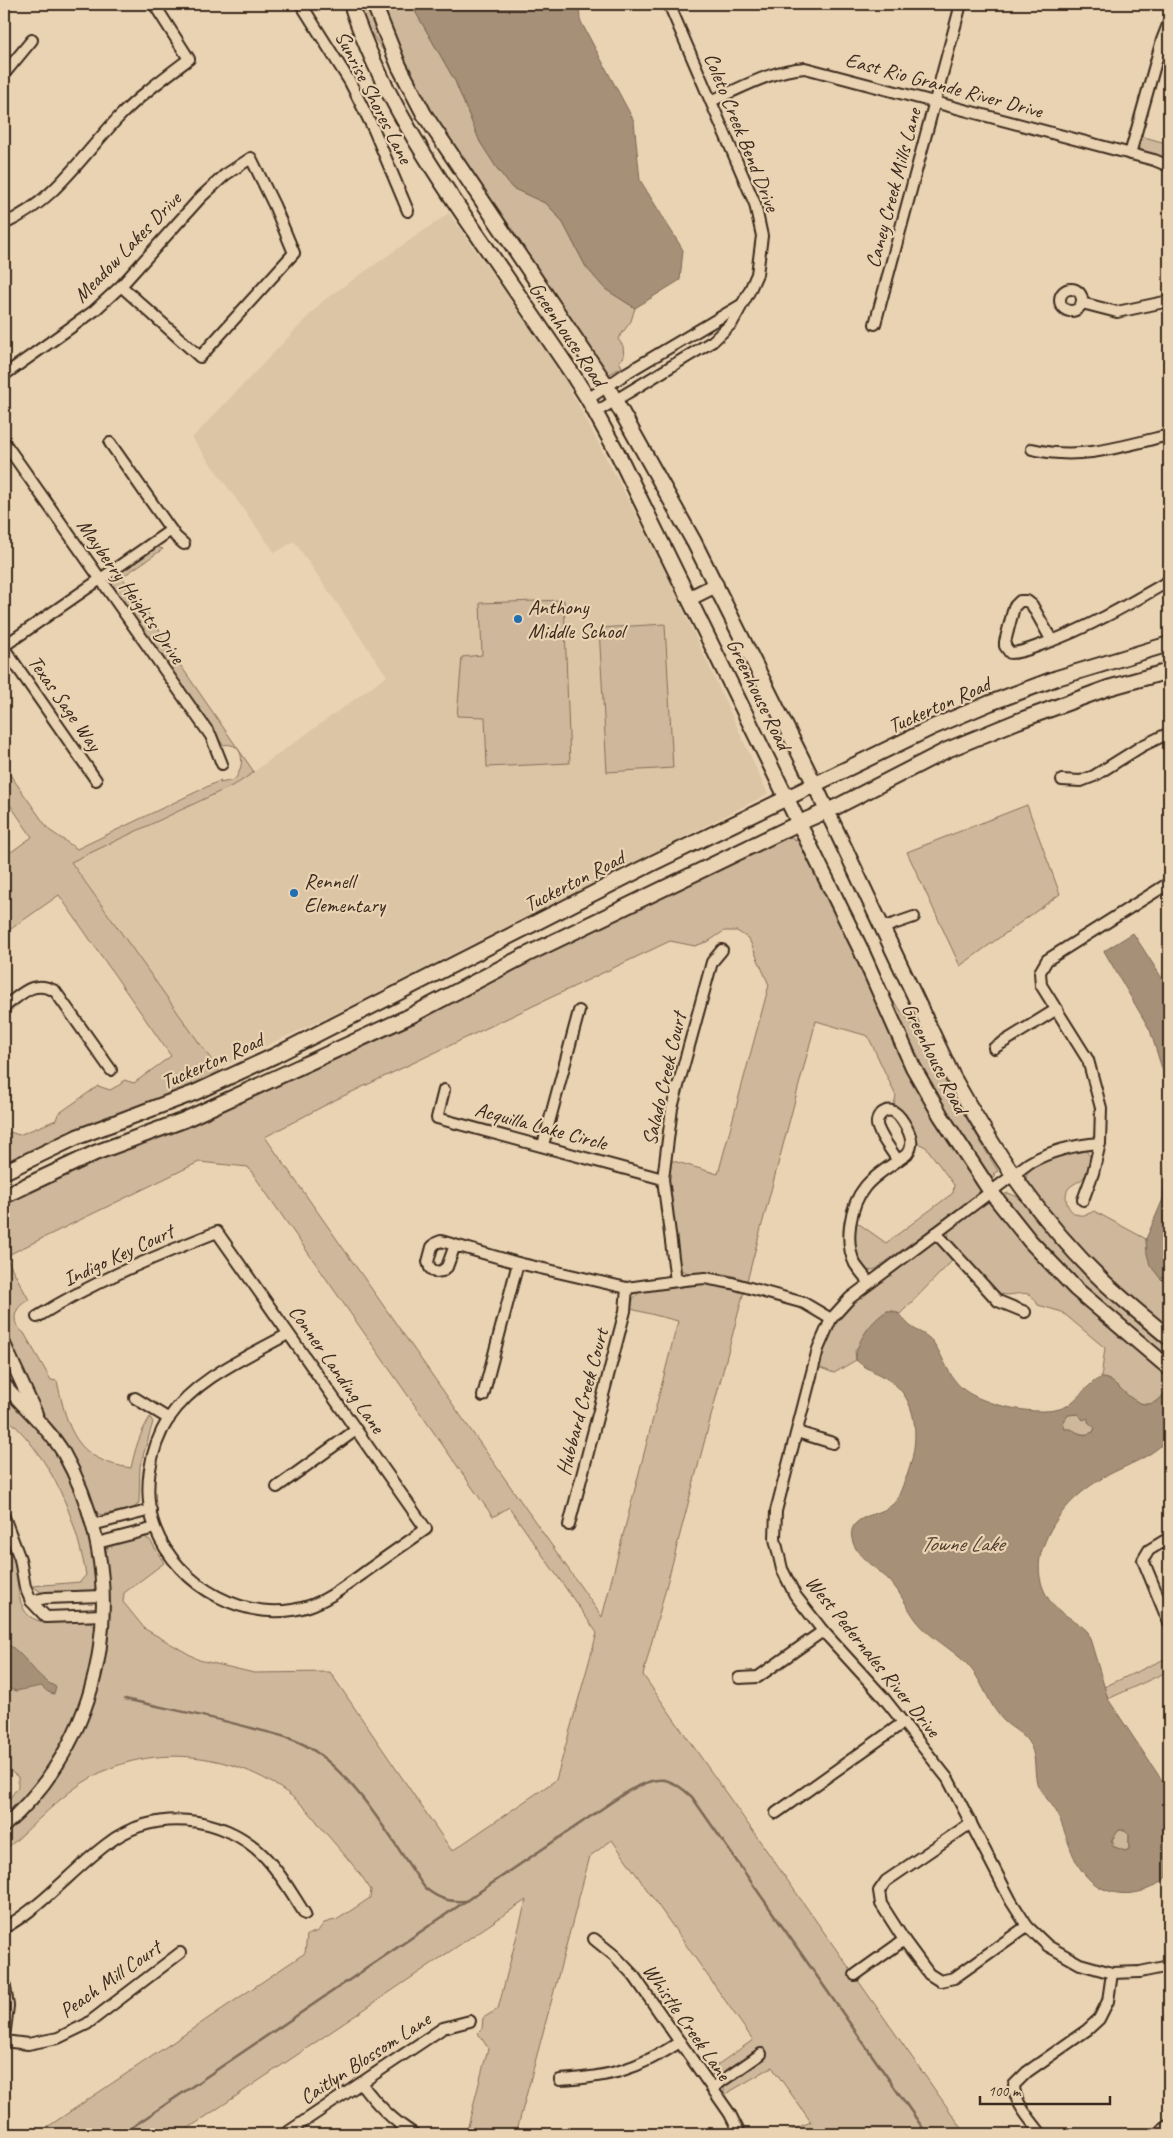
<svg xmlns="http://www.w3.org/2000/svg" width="1173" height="2138" font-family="Caveat,sans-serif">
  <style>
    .built { fill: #dbc5a5 }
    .green { fill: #ceb79a; stroke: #84705c }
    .water { fill: #a69078; stroke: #7b6754; fill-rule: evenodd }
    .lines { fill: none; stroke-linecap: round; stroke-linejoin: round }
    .stream { stroke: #7b6754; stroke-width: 2.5 }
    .minor-casing { stroke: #3b2a1e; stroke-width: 14 }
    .tertiary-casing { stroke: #3b2a1e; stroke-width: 16 }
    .secondary-casing { stroke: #3b2a1e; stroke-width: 18 }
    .minor { stroke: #ead3b2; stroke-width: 10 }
    .tertiary { stroke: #ead3b2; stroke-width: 12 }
    .secondary { stroke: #ead3b2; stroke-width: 14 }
    .poi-dot { fill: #1f6fb2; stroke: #ead3b2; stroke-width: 2 }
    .labels { text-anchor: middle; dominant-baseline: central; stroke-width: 4.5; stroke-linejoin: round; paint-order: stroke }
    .street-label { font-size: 21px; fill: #3b2a1e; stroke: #ead3b2 }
    .poi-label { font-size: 21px; fill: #3b2a1e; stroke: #ead3b2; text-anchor: start }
    .water-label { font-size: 22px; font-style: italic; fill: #503e30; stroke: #ead3b2 }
  </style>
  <rect width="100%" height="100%" fill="#ead3b2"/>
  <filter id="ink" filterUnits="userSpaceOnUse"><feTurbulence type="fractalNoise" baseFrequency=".02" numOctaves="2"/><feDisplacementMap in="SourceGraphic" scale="10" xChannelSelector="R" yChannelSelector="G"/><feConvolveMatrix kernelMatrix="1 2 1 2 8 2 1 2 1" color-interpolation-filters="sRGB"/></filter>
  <g filter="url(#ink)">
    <path class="built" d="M449 213 561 372 661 562 768 794 349 1007 217 1069 71 861 238 783 387 676 294 541 275 553 192 438 324 300Z"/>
    <g class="green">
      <path d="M356 4H411L455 81 480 142 496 167 512 188 547 204 562 221 586 267 605 289 635 308 631 321 618 339 623 346 624 357 619 361 622 367 608 375 604 372 369 30Z"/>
      <path d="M1141 136 1169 144V161L1144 152 1140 149Z"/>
      <path d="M157 547 163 549 122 577 163 635 161 637 254 772 238 783 71 862 222 1075 4 1167V1140L10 1132 19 1135 56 1120 58 1114 98 1086 110 1090 121 1084 124 1080 134 1083 171 1056 59 895 8 931 4 925V857L32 837 4 796V766L49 830 77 849 221 780 220 783 234 780C242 772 247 749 231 745 228 744 225 745 223 745L111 585 115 581 112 578 116 574Z"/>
      <path d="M564 600 570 763 487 767 485 717 457 716 462 657 482 655 480 603Z"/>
      <path d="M665 624 673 768 607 772 599 628Z"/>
      <path d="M1027 805 1060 894 960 966 907 852Z"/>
      <path d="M792 837 796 841 799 839 803 845 886 992 919 1033 943 1070 962 1111 998 1171 993 1174 996 1176 976 1195 876 1269 867 1271C851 1260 853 1237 855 1221L886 1243 953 1193 954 1185 926 1147 915 1142C911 1127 906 1113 894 1104L896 1096 868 1036 816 1021 747 1281C739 1278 731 1275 724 1274 712 1272 689 1276 681 1270L669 1194 670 1160 718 1174 769 985 749 939 737 931H724L709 941 695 946 670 941 335 1100 265 1137 602 1617 678 1321 631 1309 633 1299 639 1292 705 1284H717L744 1291 643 1675 966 2134H819L815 2129 802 2134H782L811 2122 772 2067 724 2095V2088L726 2085 766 2057 759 2049 720 2076 712 2075 707 2072 753 2040 612 1840 590 1856 516 2134H466L488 2048 478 2033 482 2029 483 2018 498 2009 526 1900 180 2134H37L305 1953 307 1935 318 1931 324 1923 338 1919 370 1898 371 1890C357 1868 340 1850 324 1831 317 1822 310 1812 302 1805 248 1755 159 1740 94 1776 59 1795 34 1826 4 1851V1836C67 1779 107 1701 110 1614 110 1601 103 1554 108 1546L143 1536 150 1540 164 1563 124 1593 123 1602 145 1629 199 1660 254 1673 330 1672 452 1851 556 1780 597 1633 509 1507 493 1517 248 1167 199 1162 10 1254 8 1261 29 1300C13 1307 10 1323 24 1333L51 1380 57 1381C68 1430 75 1460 131 1468 135 1449 140 1433 150 1417L153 1422 140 1466 139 1503 133 1509 100 1515 94 1509 78 1470 68 1451 43 1412 4 1331V1202L496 975 785 838Z"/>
      <path d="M1080 1149C1095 1152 1092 1168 1084 1177 1080 1182 1073 1183 1068 1189 1063 1198 1068 1213 1079 1215 1085 1216 1090 1213 1094 1211L1146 1239C1147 1258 1153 1273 1169 1285V1326L1167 1324 1163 1327C1138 1305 1112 1283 1089 1259 1065 1234 1045 1207 1025 1180 1030 1159 1062 1153 1080 1149Z"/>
      <path d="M1008 1193 1018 1197C1062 1252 1116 1299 1169 1345V1389C1165 1393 1159 1401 1154 1403 1133 1410 1119 1382 1101 1378L1105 1348 1062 1312 1038 1305C1027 1283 1015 1300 998 1293L949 1241 948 1230 983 1203Z"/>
      <path d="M934 1242 939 1243 952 1261 900 1314 894 1311H887L855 1351 856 1360 834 1373 818 1367C821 1355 824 1342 830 1331 849 1293 896 1267 929 1243Z"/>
      <path d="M4 1392 50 1444 75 1491 91 1537 96 1589 93 1591 41 1592 32 1586 80 1582 86 1575C77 1527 62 1484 32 1445 24 1434 13 1424 4 1414Z"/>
      <path d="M1078 1414 1089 1417 1095 1428 1093 1432C1082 1438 1076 1430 1065 1429L1063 1423 1068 1415Z"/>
      <path d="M4 1531C10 1544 14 1558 16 1572 19 1589 17 1616 40 1621 56 1624 74 1620 91 1622L97 1630 93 1658 76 1719 41 1781 4 1821V1806L18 1787V1777L4 1766V1581L6 1575 4 1569Z"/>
      <path d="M1169 1657V1671L1108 1699 1104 1687Z"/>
      <path d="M1119 1830H1125L1129 1834V1849L1125 1851 1112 1846 1113 1836Z"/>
    </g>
    <g class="water">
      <path d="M411 4H579L580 20 634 121 640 180 683 250 680 280 635 308 605 289 586 267 562 221 547 204 512 188 496 167 480 142 455 81Z"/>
      <path d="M1133 933 1169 989V1285L1160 1278 1150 1265 1147 1254 1146 1239 1163 1199 1169 1124 1164 1075 1150 1030 1104 951Z"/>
      <path d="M887 1311C899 1311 901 1317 908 1324 915 1331 927 1334 933 1342 944 1357 948 1377 963 1389 982 1405 1042 1418 1065 1407 1076 1402 1093 1377 1103 1378 1119 1379 1134 1413 1155 1402 1160 1400 1165 1393 1169 1389V1438C1152 1457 1129 1464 1108 1475 1078 1491 1054 1515 1043 1547 1036 1565 1039 1586 1050 1601 1060 1615 1077 1620 1088 1632L1108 1699 1167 1788 1169 1799V1874C1150 1896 1114 1901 1091 1881 1070 1862 1068 1834 1056 1811 1051 1802 1040 1793 1037 1783 1033 1767 1038 1755 1027 1740 1019 1730 1006 1726 999 1715 987 1700 982 1680 967 1664 951 1648 930 1638 916 1620 907 1608 901 1593 891 1582 880 1570 861 1561 854 1545 851 1538 850 1530 855 1524 864 1514 882 1514 892 1505 898 1500 900 1492 903 1485 916 1457 922 1418 902 1392 890 1376 870 1373 856 1360 855 1342 872 1320 887 1311ZM1078 1414 1083 1420 1088 1418V1422L1095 1428 1093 1432C1078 1440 1077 1427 1065 1429L1063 1423 1068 1415ZM1119 1830H1125L1129 1834V1849L1125 1851 1112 1846 1114 1843 1111 1841Z"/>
      <path d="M4 1642C26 1653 34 1677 56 1687L54 1694 48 1692 41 1686 16 1691 4 1687Z"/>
    </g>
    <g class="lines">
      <g class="stream">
        <path d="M125 1699C169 1709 212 1717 255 1729 275 1734 299 1739 316 1752 361 1784 393 1843 425 1888 439 1899 448 1902 466 1901"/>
        <path d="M122 2134 628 1791C658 1777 666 1773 692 1797L927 2134"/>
      </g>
      <g class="minor-casing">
        <g id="minor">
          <path d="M301 4 350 82 374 130 408 211"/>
          <path d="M4 74 32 40"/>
          <path d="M711 101C741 88 772 70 805 68L1154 160 1169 166"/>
          <path d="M1130 154 1162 40 1169 22"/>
          <path d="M4 224C55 201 80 158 118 118 139 96 164 78 189 59L154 4"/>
          <circle cx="1071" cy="300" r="11"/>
          <path d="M1082 303 1117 312 1169 301"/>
          <path d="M875 324 961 4"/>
          <path d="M4 375 94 311 121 286 201 197 225 175 251 158 274 205 294 253 200 357 121 286"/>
          <path d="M588 399 628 372 741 305"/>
          <path d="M596 412 713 341 732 323 749 292 757 274 762 236 755 204 669 4"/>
          <path d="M4 442 211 736 222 764"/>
          <path d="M110 443 176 537 184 544"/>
          <path d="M1032 449C1080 461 1123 446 1169 435"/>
          <path d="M1052 641 1032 605 1027 601H1020L1014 607 1005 642V646L1010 653C1023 653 1034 647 1046 643 1090 627 1129 604 1169 581"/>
          <path d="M4 646 171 530"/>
          <path d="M4 648 96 780"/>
          <path d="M1062 780 1081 781 1094 776 1142 746 1169 733"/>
          <path d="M882 928 914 917"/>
          <path d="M4 1007C22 994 33 979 55 991L111 1070"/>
          <path d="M994 1048 1057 1009"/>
          <path d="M444 1090 437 1118 663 1179"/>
          <path d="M1100 1143C1074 1145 1052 1150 1029 1163L850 1298 831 1319 818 1349 776 1511 775 1539 782 1569 795 1595 823 1631 883 1697 948 1779 1011 1901 1027 1926 1048 1946 1080 1964 1112 1973 1140 1972 1169 1966"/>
          <path d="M543 1145 579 1011"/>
          <path d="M1083 1200 1093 1173 1100 1143 1101 1108 1088 1060 1041 985 1040 972 1047 960 1169 883"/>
          <path d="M936 1233 998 1301 1025 1312"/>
          <path d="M455 1245 447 1267 442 1271 435 1272 430 1268 428 1262 432 1247 436 1243 441 1241 518 1263 627 1288 684 1280 705 1278 732 1283 804 1303 831 1319"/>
          <path d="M676 1281 663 1179 672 1108 712 962 722 950"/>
          <path d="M869 1282C865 1277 859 1270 855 1264 844 1242 850 1205 865 1187 875 1174 894 1164 907 1154 910 1150 912 1145 911 1140 910 1132 900 1113 892 1111 883 1108 874 1119 878 1128 882 1139 892 1151 898 1161"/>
          <path d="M37 1317C94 1281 154 1257 217 1232L426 1529C405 1544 383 1559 361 1575 345 1586 328 1600 309 1606 248 1626 178 1587 155 1528 142 1493 149 1449 169 1418 196 1378 247 1357 288 1334"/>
          <path d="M483 1396 518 1263"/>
          <path d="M135 1398 169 1419"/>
          <path d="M797 1432 833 1443"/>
          <path d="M277 1487 356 1430"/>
          <path d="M4 1517 20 1559 25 1587 31 1601 46 1617 103 1615"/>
          <path d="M92 1525 151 1510"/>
          <path d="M569 1525 625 1311 627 1288"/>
          <path d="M1169 1538 1149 1550 1143 1560 1169 1623"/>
          <path d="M97 1543 155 1528"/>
          <path d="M31 1601 46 1598 103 1596"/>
          <path d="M739 1678 758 1677 823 1631"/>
          <path d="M776 1813 904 1722"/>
          <path d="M971 1823 886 1881 879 1891 881 1904 904 1940 929 1974 940 1981 954 1978 1027 1926"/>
          <path d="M4 1928C43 1906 71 1871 107 1844 153 1808 221 1814 263 1855 280 1872 292 1894 305 1914"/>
          <path d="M594 1939 615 1956 634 1976 730 2114 740 2134"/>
          <path d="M855 1975 904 1940"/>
          <path d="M4 1980 8 2006 4 2038"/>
          <path d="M4 2041 28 2044 58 2038 87 2024 180 1953"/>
          <path d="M560 2080C610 2077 638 2069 680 2042"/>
          <path d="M361 2083C376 2104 392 2120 414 2134"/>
          <path d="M712 2088 761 2054"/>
          <path d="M285 2134 443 2028 470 2021"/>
          <path d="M1041 2134C1031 2120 1014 2103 1014 2085L1027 2072 1087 2030 1099 2019 1108 2001 1112 1973"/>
          <path d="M1158 2134 1169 2125"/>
        </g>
      </g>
      <g class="tertiary-casing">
        <g id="tertiary">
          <path d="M4 1344 36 1414"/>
          <path d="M4 1384C23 1407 47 1426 63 1452 132 1574 111 1733 4 1826"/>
        </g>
      </g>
      <g class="secondary-casing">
        <g id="secondary">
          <path d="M351 4C379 89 430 167 481 240 511 284 541 328 571 372L588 399 619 456 860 948 913 1067 941 1116 991 1192 1030 1241 1076 1289 1169 1368"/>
          <path d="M374 4 399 66 424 114 607 386 694 542 811 777 953 1077C994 1151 1041 1222 1103 1281 1124 1301 1147 1319 1169 1338"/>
          <path d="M690 598 716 585"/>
          <path d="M4 1172 77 1137 194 1093 274 1056 653 863 933 727 990 703 1057 678 1169 644"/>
          <path d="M4 1196 95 1153 184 1120 410 1016 526 955 799 823 836 807 947 750 1018 721 1108 688 1169 671"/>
        </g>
      </g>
      <use href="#minor" class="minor"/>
      <use href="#tertiary" class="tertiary"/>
      <use href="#secondary" class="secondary"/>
    </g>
  </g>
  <g class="poi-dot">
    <circle cx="518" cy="619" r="5"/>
    <circle cx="294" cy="893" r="5"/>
  </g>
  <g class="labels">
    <g class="street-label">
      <text transform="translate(944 85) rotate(15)">East Rio Grande River Drive</text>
      <text transform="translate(374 97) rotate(63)">Sunrise Shores Lane</text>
      <text transform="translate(742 132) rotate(68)">Coleto Creek Bend Drive</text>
      <text transform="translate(893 188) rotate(-75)">Caney Creek Mills Lane</text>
      <text transform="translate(127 247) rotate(-46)">Meadow Lakes Drive</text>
      <text transform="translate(568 334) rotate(56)">Greenhouse Road</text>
      <text transform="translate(131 591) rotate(55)">Mayberry Heights Drive</text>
      <text transform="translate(759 694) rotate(64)">Greenhouse Road</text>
      <text transform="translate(65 703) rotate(55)">Texas Sage Way</text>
      <text transform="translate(939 705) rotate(-24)">Tuckerton Road</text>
      <text transform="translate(574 881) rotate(-27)">Tuckerton Road</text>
      <text transform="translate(935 1058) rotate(63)">Greenhouse Road</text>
      <text transform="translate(212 1061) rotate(-24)">Tuckerton Road</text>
      <text transform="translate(664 1079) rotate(-77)">Salado Creek Court</text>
      <text transform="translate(541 1126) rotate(15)">Acquilla Lake Circle</text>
      <text transform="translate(118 1255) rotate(-25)">Indigo Key Court</text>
      <text transform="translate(337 1369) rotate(55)">Conner Landing Lane</text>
      <text transform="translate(582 1402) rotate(-75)">Hubbard Creek Court</text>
      <text transform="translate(873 1656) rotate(51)">West Pedernales River Drive</text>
      <text transform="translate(110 1979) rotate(-35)">Peach Mill Court</text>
      <text transform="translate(687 2022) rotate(55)">Whistle Creek Lane</text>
      <text transform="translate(365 2058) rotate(-33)">Caitlyn Blossom Lane</text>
    </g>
    <g class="poi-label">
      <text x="528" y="607">Anthony<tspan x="528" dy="24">Middle School</tspan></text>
      <text x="304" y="881">Rennell<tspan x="304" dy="24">Elementary</tspan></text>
    </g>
    <g class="water-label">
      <text x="962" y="1544">Towne Lake</text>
    </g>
  </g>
  <rect width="1173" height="2138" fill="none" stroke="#ead3b2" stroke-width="20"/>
  <rect x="10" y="10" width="1153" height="2118" fill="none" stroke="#3b2a1e" stroke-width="2" filter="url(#ink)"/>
  <path d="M980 2096v8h130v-8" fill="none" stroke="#3b2a1e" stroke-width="2.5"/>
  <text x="988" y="2096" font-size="15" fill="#3b2a1e" stroke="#ead3b2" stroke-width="4" paint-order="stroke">100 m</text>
</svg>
